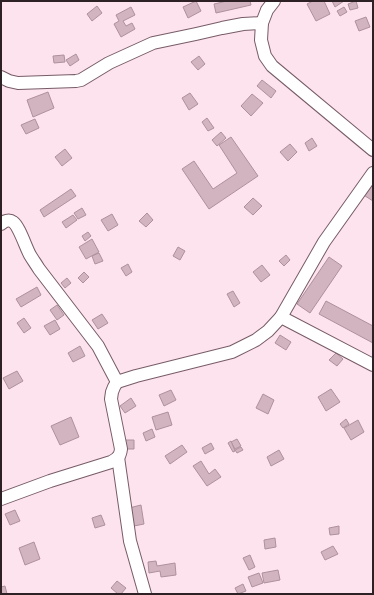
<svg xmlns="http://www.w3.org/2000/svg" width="374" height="595" font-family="Manrope,sans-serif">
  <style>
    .building { fill: #d2b4c0; stroke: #ae919c }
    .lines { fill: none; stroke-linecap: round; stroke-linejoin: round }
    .minor-casing { stroke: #775c67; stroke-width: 14 }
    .minor { stroke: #fff; stroke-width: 12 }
  </style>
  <rect width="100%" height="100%" fill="#fde3ed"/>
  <g class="building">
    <path d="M196 1 201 11 188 18 183 7Z"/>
    <path d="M227 1H250L251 5 216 13 214 4Z"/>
    <path d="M313 1H324L330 14 316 21 307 4Z"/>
    <path d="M332 1H344L335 7Z"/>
    <path d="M356 1 358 8 350 10 348 4Z"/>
    <path d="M97 6 102 13 92 21 87 14Z"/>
    <path d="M131 7 135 15 123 21 126 26 132 23 135 29 121 37 114 24 119 21 116 15Z"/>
    <path d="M344 7 347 12 340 16 337 11Z"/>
    <path d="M366 17 370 27 359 31 355 21Z"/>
    <path d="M76 54 79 60 70 66 66 60Z"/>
    <path d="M64 55 65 62 54 63 53 56Z"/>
    <path d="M199 56 205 64 198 70 191 62Z"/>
    <path d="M262 80 276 91 271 98 257 86Z"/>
    <path d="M48 92 54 108 33 117 27 100Z"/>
    <path d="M190 93 198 104 189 110 182 98Z"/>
    <path d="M252 94 263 103 251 116 241 106Z"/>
    <path d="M207 118 214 128 208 131 202 122Z"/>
    <path d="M35 119 39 128 26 134 21 125Z"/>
    <path d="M221 132 226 138 217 146 212 140Z"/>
    <path d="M231 137 258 176 209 209 182 169 194 161 213 189 237 173 219 145Z"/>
    <path d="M312 138 317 146 309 151 305 143Z"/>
    <path d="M290 144 297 152 288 161 280 152Z"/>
    <path d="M65 149 72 158 62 166 55 157Z"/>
    <path d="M373 180V201L362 194Z"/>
    <path d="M71 189 76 196 44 217 40 210Z"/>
    <path d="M253 198 262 206 253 215 244 207Z"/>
    <path d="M82 208 86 215 78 219 74 213Z"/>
    <path d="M147 213 153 220 146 227 139 221Z"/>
    <path d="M112 214 118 225 108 231 101 220Z"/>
    <path d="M73 215 77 220 66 228 62 222Z"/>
    <path d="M88 232 91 236 85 241 82 236Z"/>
    <path d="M92 239 99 252 86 259 79 247Z"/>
    <path d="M178 247 185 251 180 260 173 256Z"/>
    <path d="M99 253 103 261 95 264 92 256Z"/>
    <path d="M286 255 290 260 284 266 279 261Z"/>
    <path d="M329 257 342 266 310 313 297 304Z"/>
    <path d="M128 264 132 272 126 276 121 268Z"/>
    <path d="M262 265 270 275 261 282 253 272Z"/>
    <path d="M84 272 89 277 83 283 78 278Z"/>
    <path d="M67 278 71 283 65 288 61 283Z"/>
    <path d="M37 287 41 295 21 307 16 299Z"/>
    <path d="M233 291 240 303 234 307 227 294Z"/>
    <path d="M326 301 373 326V343L319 314Z"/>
    <path d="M57 305 64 315 57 320 50 310Z"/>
    <path d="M102 314 108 323 98 329 92 320Z"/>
    <path d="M24 318 31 328 24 333 17 323Z"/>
    <path d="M55 320 60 329 50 335 44 326Z"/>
    <path d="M280 335 291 342 286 350 275 343Z"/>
    <path d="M80 346 85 356 73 362 68 353Z"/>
    <path d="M336 353 343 359 337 366 329 360Z"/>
    <path d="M17 371 23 381 9 389 3 378Z"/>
    <path d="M331 389 340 402 326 411 318 397Z"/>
    <path d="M171 390 176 400 164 406 159 395Z"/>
    <path d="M263 394 274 400 268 414 256 408Z"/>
    <path d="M131 398 136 406 125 413 120 406Z"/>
    <path d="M168 412 172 425 156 430 152 417Z"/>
    <path d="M71 417 79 437 60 445 51 426Z"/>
    <path d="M346 419 349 424 343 428 340 424Z"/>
    <path d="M358 420 364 432 351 440 344 428Z"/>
    <path d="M152 429 155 437 146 441 143 433Z"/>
    <path d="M237 439 241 446 235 449 231 442Z"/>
    <path d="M122 440H134V449H123Z"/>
    <path d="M231 441 235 451 233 452 228 443Z"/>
    <path d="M211 443 214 449 205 454 202 448Z"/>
    <path d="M182 445 187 452 170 464 165 456Z"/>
    <path d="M241 447 243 450 237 453 235 450Z"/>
    <path d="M279 450 284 459 271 466 267 457Z"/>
    <path d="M201 461 209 474 215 469 221 477 207 486 193 466Z"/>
    <path d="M141 505 144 524 129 527 125 509Z"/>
    <path d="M15 510 20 521 10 525 5 514Z"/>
    <path d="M101 515 105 525 95 528 92 518Z"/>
    <path d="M339 526V534L330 535 329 528Z"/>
    <path d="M275 538 276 547 265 549 264 540Z"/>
    <path d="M34 542 40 559 25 565 19 548Z"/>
    <path d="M333 546 338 554 325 560 321 552Z"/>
    <path d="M250 555 255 567 249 570 243 558Z"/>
    <path d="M156 561 157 566 175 563 176 575 161 577 160 571 149 573 148 562Z"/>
    <path d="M278 570 280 580 264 583 262 573Z"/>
    <path d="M259 573 263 583 252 587 248 577Z"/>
    <path d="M117 581 126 588 121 594H118L111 588Z"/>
    <path d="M243 584 246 591 238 594 235 588Z"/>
    <path d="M5 586 7 594H1V587Z"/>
  </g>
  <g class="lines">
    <g class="minor-casing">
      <g id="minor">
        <path d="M274 1 267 10 262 23 261 40 265 56 272 66 373 150"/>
        <path d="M1 77 9 81 18 83 76 81 81 80 109 63 153 43 196 34 222 28 243 24 262 23"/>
        <path d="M1 224C4 221 9 219 13 222 19 226 26 248 30 255 33 260 36 264 39 269L98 346 117 382"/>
        <path d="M281 317 373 365"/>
        <path d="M118 457 130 541 145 594"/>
        <path d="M1 499 50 481 111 462C118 458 120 457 121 449L111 399 112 392 114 387 117 382 136 376 232 352 256 340 268 331 281 317 324 242 373 173"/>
      </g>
    </g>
    <use href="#minor" class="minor"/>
  </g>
  <rect width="374" height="595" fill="none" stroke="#2d2126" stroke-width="4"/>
</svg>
